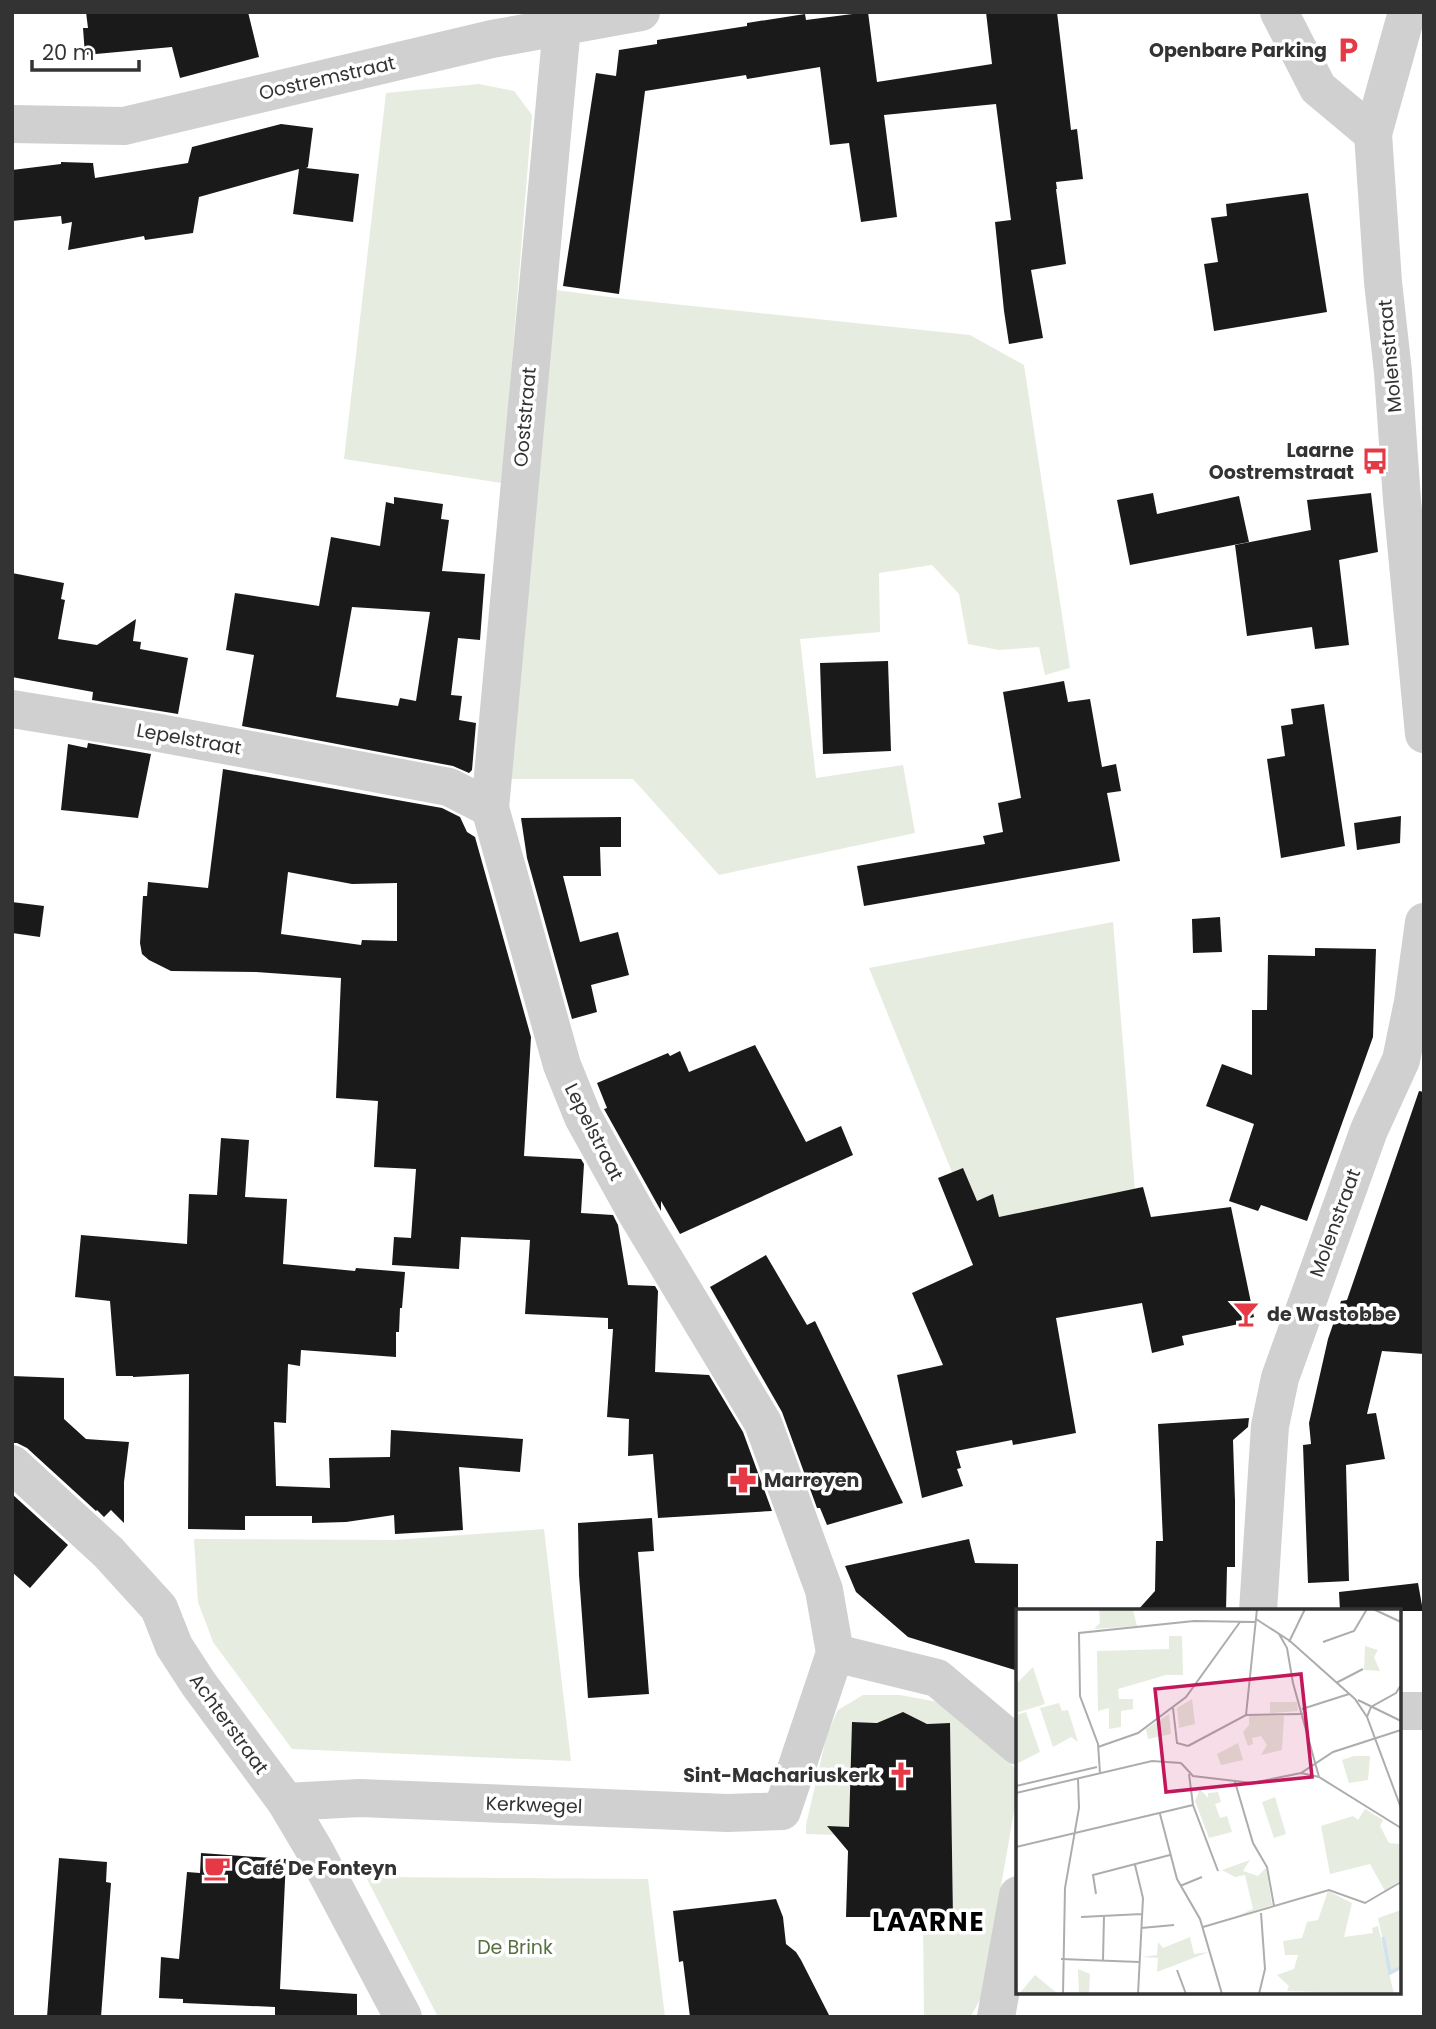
<svg xmlns="http://www.w3.org/2000/svg" width="1436" height="2029" font-family="Poppins,sans-serif">
  <style>
    .green { fill: #e6ecdf }
    .building { fill: #1a1a1a; fill-rule: evenodd }
    .lines { fill: none; stroke-linecap: round; stroke-linejoin: round }
    .minor { stroke: #d0d0d0; stroke-width: 38 }
    .labels { text-anchor: middle; dominant-baseline: central; stroke-width: 7; stroke-linejoin: round; paint-order: stroke }
    .poi-label { font-size: 19px; font-weight: bold; fill: #333; stroke: #fff; text-anchor: end }
    .street-label { font-size: 19px; fill: #333; stroke: #fff }
    .park-label { font-size: 19px; fill: #56703f; stroke: #fff }
    .district-label { font-size: 26px; font-weight: bold; letter-spacing: 2px; fill: #000; stroke: #fff }
    .inset-river { fill: none; stroke: #cfe2ee; stroke-width: 3.5 }
    .inset-road { fill: none; stroke: #adadad; stroke-width: 2 }
    .view { fill: #c2185b; fill-opacity: 0.15; stroke: #c2185b; stroke-width: 3.5 }
    .inset-edge { fill: none; stroke: #333; stroke-width: 3.5 }
  </style>
  <rect width="100%" height="100%" fill="#fff"/>
  <g class="green">
    <path d="M479 84 514 91 532 115 502 483 344 459 386 93Z"/>
    <path d="M556 290 625 299 970 335 1024 365 1070 668 1045 675 1039 647 999 650 968 644 959 594 932 565 879 573 880 632 800 639 816 778 903 765 915 833 719 875 633 779H507Z"/>
    <path d="M1113 922 1138 1227 993 1273 869 968Z"/>
    <path d="M544 1529 571 1761 292 1749 213 1642 198 1602 194 1539 395 1540Z"/>
    <path d="M863 1695H900L938 1702 994 1747 1018 1771V1788L982 1996 972 2014 969 2017H924L923 1917 953 1916 950 1723 914 1724 917 1719 913 1717 891 1723 852 1722 849 1827H842L839 1835 806 1834V1825L827 1734 838 1710Z"/>
    <path d="M366 1877 648 1879 665 2017H438Z"/>
  </g>
  <g class="building">
    <path d="M86 12H248L259 57 180 78 172 47 85 55 83 28H88Z"/>
    <path d="M868 12 877 82 992 64 986 12H1057L1071 130 1077 129 1083 179 1056 182 1057 189H1056L1066 264 1031 270 1043 338 1009 344 1004 311 995 222 1011 220 996 104 884 115 897 217 861 222 849 143 830 145 820 67 747 79 746 75 645 91 619 294 563 286 596 73 616 76 619 50 657 44V40L747 26V23L805 14 806 20Z"/>
    <path d="M281 124 313 128 308 167 306 168 359 174 353 222 293 214 299 169 199 197 193 233 145 240 144 236 68 250 72 222 62 224 61 216 12 221V170L61 164V162L93 163 95 178 188 163 192 147Z"/>
    <path d="M1308 193 1327 312 1214 331 1204 264 1218 262 1211 218 1227 216 1226 204Z"/>
    <path d="M1153 493 1157 514 1239 496 1249 542 1130 565 1117 500Z"/>
    <path d="M1371 493 1378 552 1339 560 1349 645 1315 649 1312 627 1247 636 1235 545 1311 530 1307 500Z"/>
    <path d="M394 497 443 504 441 519 449 520 442 571 485 574 480 640 458 638 451 695 462 696 459 720 476 723 472 770 469 773 453 766 242 726 254 655 226 650 235 593 319 606 331 537 380 546 386 502 394 504ZM352 607 430 612 416 701 400 698 398 706 336 697Z"/>
    <path d="M12 573 64 583 61 599 65 600 58 639 97 645 136 619 133 641 141 642 140 649 188 658 178 714 92 700 93 692 12 677Z"/>
    <path d="M888 661 891 751 823 754 820 663Z"/>
    <path d="M1064 681 1068 702 1090 699 1102 767 1116 764 1121 791 1107 793 1120 861 864 906 857 866 985 844 983 836 1003 832 998 803 1021 798 1003 692Z"/>
    <path d="M1324 704 1345 846 1281 858 1267 759 1285 756 1281 726 1293 724 1291 709Z"/>
    <path d="M88 743 151 754 138 818 61 810 68 744 87 748Z"/>
    <path d="M223 769 442 808 460 817 467 832 475 837 531 1037 524 1156 581 1159 584 1164 581 1213 613 1215 618 1225 628 1285 655 1286 658 1291 655 1372 709 1375 743 1432 772 1511 658 1518 653 1454 628 1456 629 1419 607 1417 613 1329H608V1318L525 1314 530 1240 461 1237 459 1269 392 1265 394 1237 411 1238 416 1169 374 1167 378 1101 336 1098 341 978 256 972 171 971 149 960 142 954 140 943 143 896H147L148 882 208 888ZM288 872 352 884 397 883V941L362 940 361 945 281 934Z"/>
    <path d="M1401 816 1400 843 1357 850 1354 823Z"/>
    <path d="M621 817V847H600L601 876H563L580 942 618 932 629 975 591 985 597 1012 572 1019 527 858 521 818Z"/>
    <path d="M12 902 44 906 40 937 12 933Z"/>
    <path d="M1220 917 1222 952 1193 953 1192 919Z"/>
    <path d="M1315 948 1376 949 1373 1037 1307 1221 1261 1205 1258 1211 1229 1201 1254 1124 1206 1106 1222 1064 1252 1075V1010H1267L1268 955 1315 956Z"/>
    <path d="M755 1045 806 1142 841 1126 853 1155 680 1234 661 1201V1211L604 1109 607 1108 597 1083 668 1053 670 1056 680 1051 689 1072Z"/>
    <path d="M1419 1091 1424 1092V1354L1382 1351 1367 1414 1376 1413 1385 1459 1346 1465 1349 1581 1308 1583 1303 1445 1311 1444 1309 1423 1328 1339 1341 1301 1347 1300Z"/>
    <path d="M221 1138 249 1140 245 1197 287 1199 283 1264 355 1271 356 1268 405 1272 402 1308H400L399 1332H396V1357L301 1350 300 1366 288 1364 286 1423 274 1422 276 1486 330 1488 329 1458 390 1457 391 1430 523 1439 520 1472 459 1467 463 1530 395 1534 394 1515 346 1522 312 1523V1516H245V1530L188 1529 189 1374 133 1377V1376H116L110 1301 75 1297 81 1235 187 1244 189 1194 217 1195Z"/>
    <path d="M963 1168 977 1201 993 1194 999 1217 1143 1187 1151 1217 1231 1207 1254 1317 1238 1321 1239 1324 1182 1336 1184 1345 1152 1353 1142 1303 1056 1318 1076 1433 1013 1445 1012 1440 956 1451 961 1468 957 1469 963 1486 922 1498 897 1375 943 1365 912 1293 973 1265 938 1178Z"/>
    <path d="M766 1255 807 1325 815 1321 903 1503 827 1525 820 1508H817L782 1412 710 1287Z"/>
    <path d="M12 1376 64 1378V1419L86 1439 129 1442 124 1482V1523L111 1510 104 1517 97 1510 96 1511 27 1448 17 1443H12Z"/>
    <path d="M1249 1418 1248 1427 1233 1440 1235 1501V1567H1227L1226 1611H1137L1155 1591 1156 1541H1163L1158 1424Z"/>
    <path d="M12 1494 68 1545 30 1588 12 1572Z"/>
    <path d="M652 1518 654 1551 638 1552 649 1694 588 1698 579 1575 578 1523Z"/>
    <path d="M969 1539 975 1563 1018 1564V1671L908 1637 856 1592 845 1566Z"/>
    <path d="M1418 1583 1423 1611H1340L1339 1592Z"/>
    <path d="M903 1712 927 1724 950 1723 953 1917H846L848 1851 827 1826 849 1827 852 1722 877 1723Z"/>
    <path d="M201 1853 286 1859 280 1989 357 1994V2017H275V2007L183 2003V1999L159 1998 161 1957 179 1959 187 1872 200 1873Z"/>
    <path d="M59 1858 107 1862 106 1882 111 1883 101 2017H47Z"/>
    <path d="M776 1899 783 1917 786 1944 796 1952 801 1960 830 2017H690L683 1961 679 1962 673 1911Z"/>
  </g>
  <g class="lines">
    <g class="minor">
      <path d="M1279 12 1318 88 1373 134"/>
      <path d="M1407 12 1373 134 1383 282 1393 372 1402 500 1424 734"/>
      <path d="M12 124 124 126 492 39 641 12"/>
      <path d="M12 709 154 732 449 787 490 808"/>
      <path d="M12 1464 108 1552 159 1608 174 1646 198 1683 286 1802 315 1851 403 2017"/>
      <path d="M1258 1611 1270 1426 1280 1378 1369 1130 1401 1060 1413 1002 1424 922"/>
      <path d="M835 1653 937 1678 1018 1746"/>
      <path d="M1399 1711H1424"/>
      <path d="M286 1802 360 1798 727 1813 782 1811 835 1653 824 1590 763 1423 637 1214 583 1117 562 1065 490 808 562 26"/>
      <path d="M996 2017 1018 1895"/>
    </g>
  </g>
  <defs>
    <g id="parking-bare" transform="scale(2.1)"><path d="M-3.5-5.5H1a3.5 3.5 0 0 1 0 7H-1V5.5H-3.5ZM-1-3.4V-.6H.8a1.4 1.4 0 0 0 0-2.8Z" fill="#e63946" stroke="#fff" stroke-width="2.5" paint-order="stroke"/></g>
    <g id="bus-bare" transform="scale(2.1)"><path d="M-5-6H5V4H4V6H2V4H-2V6H-4V4H-5ZM-3.5-4V0h7V-4ZM-3.5 1.2v1.5H-2V1.2ZM2 1.2v1.5H3.5V1.2Z" fill="#e63946" stroke="#fff" stroke-width="2.5" paint-order="stroke"/></g>
    <g id="bar-bare" transform="scale(2.1)"><path d="M-6-5H6L.8 .8V4.5H3.5V6h-7V4.5H-.8V.8Z" fill="#e63946" stroke="#fff" stroke-width="2.5" paint-order="stroke"/></g>
    <g id="pharmacy-bare" transform="scale(2.1)"><path d="M-2-6h4v4h4v4h-4v4h-4v-4h-4v-4h4Z" fill="#e63946" stroke="#fff" stroke-width="2.5" paint-order="stroke"/></g>
    <g id="church-bare" transform="scale(2.1)"><path d="M-1.2-6h2.4v3.5h3.3v2.4h-3.3V6h-2.4V-.1h-3.3v-2.4h3.3Z" fill="#e63946" stroke="#fff" stroke-width="2.5" paint-order="stroke"/></g>
    <g id="cafe-bare" transform="scale(2.1)"><path d="M-5.5-4.5H6V0H3Q3 3.5 0 3.5H-2.5Q-5.5 3.5-5.5 0ZM3-3.2v2h1.7v-2ZM-6 4.5H4V6H-6Z" fill="#e63946" stroke="#fff" stroke-width="2.5" paint-order="stroke"/></g>
  </defs>
  <g fill-rule="evenodd">
    <use href="#parking-bare" x="1348" y="50"/>
    <use href="#bus-bare" x="1375" y="461"/>
    <use href="#bar-bare" x="1246" y="1314"/>
    <use href="#pharmacy-bare" x="743" y="1480"/>
    <use href="#church-bare" x="901" y="1775"/>
    <use href="#cafe-bare" x="217" y="1868"/>
  </g>
  <g class="labels">
    <g class="poi-label">
      <text x="1327" y="50">Openbare Parking</text>
      <text x="1354" y="450">Laarne<tspan x="1354" dy="22">Oostremstraat</tspan></text>
      <text x="1267" y="1314" text-anchor="start">de Wastobbe</text>
      <text x="764" y="1480" text-anchor="start">Marroyen</text>
      <text x="880" y="1775">Sint-Machariuskerk</text>
      <text x="238" y="1868" text-anchor="start">Café De Fonteyn</text>
    </g>
    <g class="street-label">
      <text transform="translate(327 78) rotate(-13)">Oostremstraat</text>
      <text transform="translate(1390 356) rotate(-95)">Molenstraat</text>
      <text transform="translate(525 417) rotate(-85)">Ooststraat</text>
      <text transform="translate(189 739) rotate(10)">Lepelstraat</text>
      <text transform="translate(594 1132) rotate(63)">Lepelstraat</text>
      <text transform="translate(1335 1223) rotate(-70)">Molenstraat</text>
      <text transform="translate(229 1724) rotate(54)">Achterstraat</text>
      <text transform="translate(534 1805) rotate(2)">Kerkwegel</text>
    </g>
    <g class="park-label">
      <text x="515" y="1947">De Brink</text>
    </g>
    <g class="district-label">
      <text x="929" y="1922">LAARNE</text>
    </g>
  </g>
  <g transform="translate(1016 1609)">
    <rect width="385" height="385" fill="#fff"/>
    <path d="M83 0 117 1 121 17 78 20 84 14ZM153 27H166L167 66H150L102 80 103 90H117V100L105 102V118L93 120V99L82 102 81 42 153 40ZM349 37 362 41 358 48 364 62 348 61ZM17 58 29 95 0 104V75ZM176 90 179 115 163 119 161 99ZM254 93H281L282 102 254 104ZM43 94 46 102 52 101 62 133 55 128 37 138 24 99ZM10 103 24 143 0 155V106ZM153 105 155 125 132 130 130 120ZM233 107H268L266 141 245 146 251 136 245 127 236 129 237 135 232 137 227 123 233 116ZM222 134 227 151 205 156 201 145ZM338 147H354L352 171 333 174 326 151ZM184 180 192 189V184L202 183 205 193 199 195 204 209 211 207 216 223 193 229 179 192ZM259 188 270 225 258 229 246 193ZM349 200 367 211 364 217 373 234 385 235V271L369 282 354 255 314 265 305 217 337 207 342 211ZM234 251 227 262 242 267 250 259 256 296 219 308 237 300 229 266 219 268 206 261ZM312 282 336 294 328 328 357 324 356 319 362 317 378 385 271 382 273 377 261 366 278 360 282 346H269L267 332 286 329 291 313 302 311ZM385 301V357L374 364 362 309ZM174 328 178 345 193 343 141 363 142 349 126 348 141 346 142 333 147 339ZM62 360 74 365 73 385H63ZM19 366 42 385H3Z" fill="#e6ecdf"/>
    <path class="inset-river" d="M367 328 374 364 385 358"/>
    <path class="inset-road" d="M357 0 385 13M240 10 274 32 339 90 351 108 385 199M263 25 271 39 277 74 303 168M273 33 289 0M307 33 338 22 351 0M320 74 347 60M342 91 385 112M157 99 161 134 172 137M286 100 333 85M230 106 241 0M351 108 355 98 380 84 385 76M172 137 230 106 287 105M82 138 122 124 170 88 224 13M165 154 177 167 236 174 285 164 317 143 385 121M84 164 82 135 64 87 63 24 178 12 239 13M285 164 303 168 385 219M173 165 177 196 202 262M219 173 237 234 251 258 258 297M0 177 81 158M0 184 136 152 165 154M144 205 161 270 184 310 206 385M0 238 177 196M119 256 127 289 122 385M164 277 186 268M80 285 77 266 154 246M65 308 126 305M187 318 313 281 349 294 385 273M125 319 158 316M45 350 123 353M87 351 88 307M161 361 170 385M47 385 49 279 63 199 62 170M243 385 249 360 245 304"/>
    <path class="view" d="M285 65 296 168 150 183 139 80Z"/>
    <rect width="385" height="385" class="inset-edge"/>
  </g>
  <rect width="1436" height="2029" fill="none" stroke="#333333" stroke-width="28"/>
  <path d="M32 60v10h107v-10" fill="none" stroke="#333333" stroke-width="3.5"/>
  <text x="42" y="60" font-size="21" fill="#333333" stroke="#ffffff" stroke-width="5" paint-order="stroke">20 m</text>
</svg>
